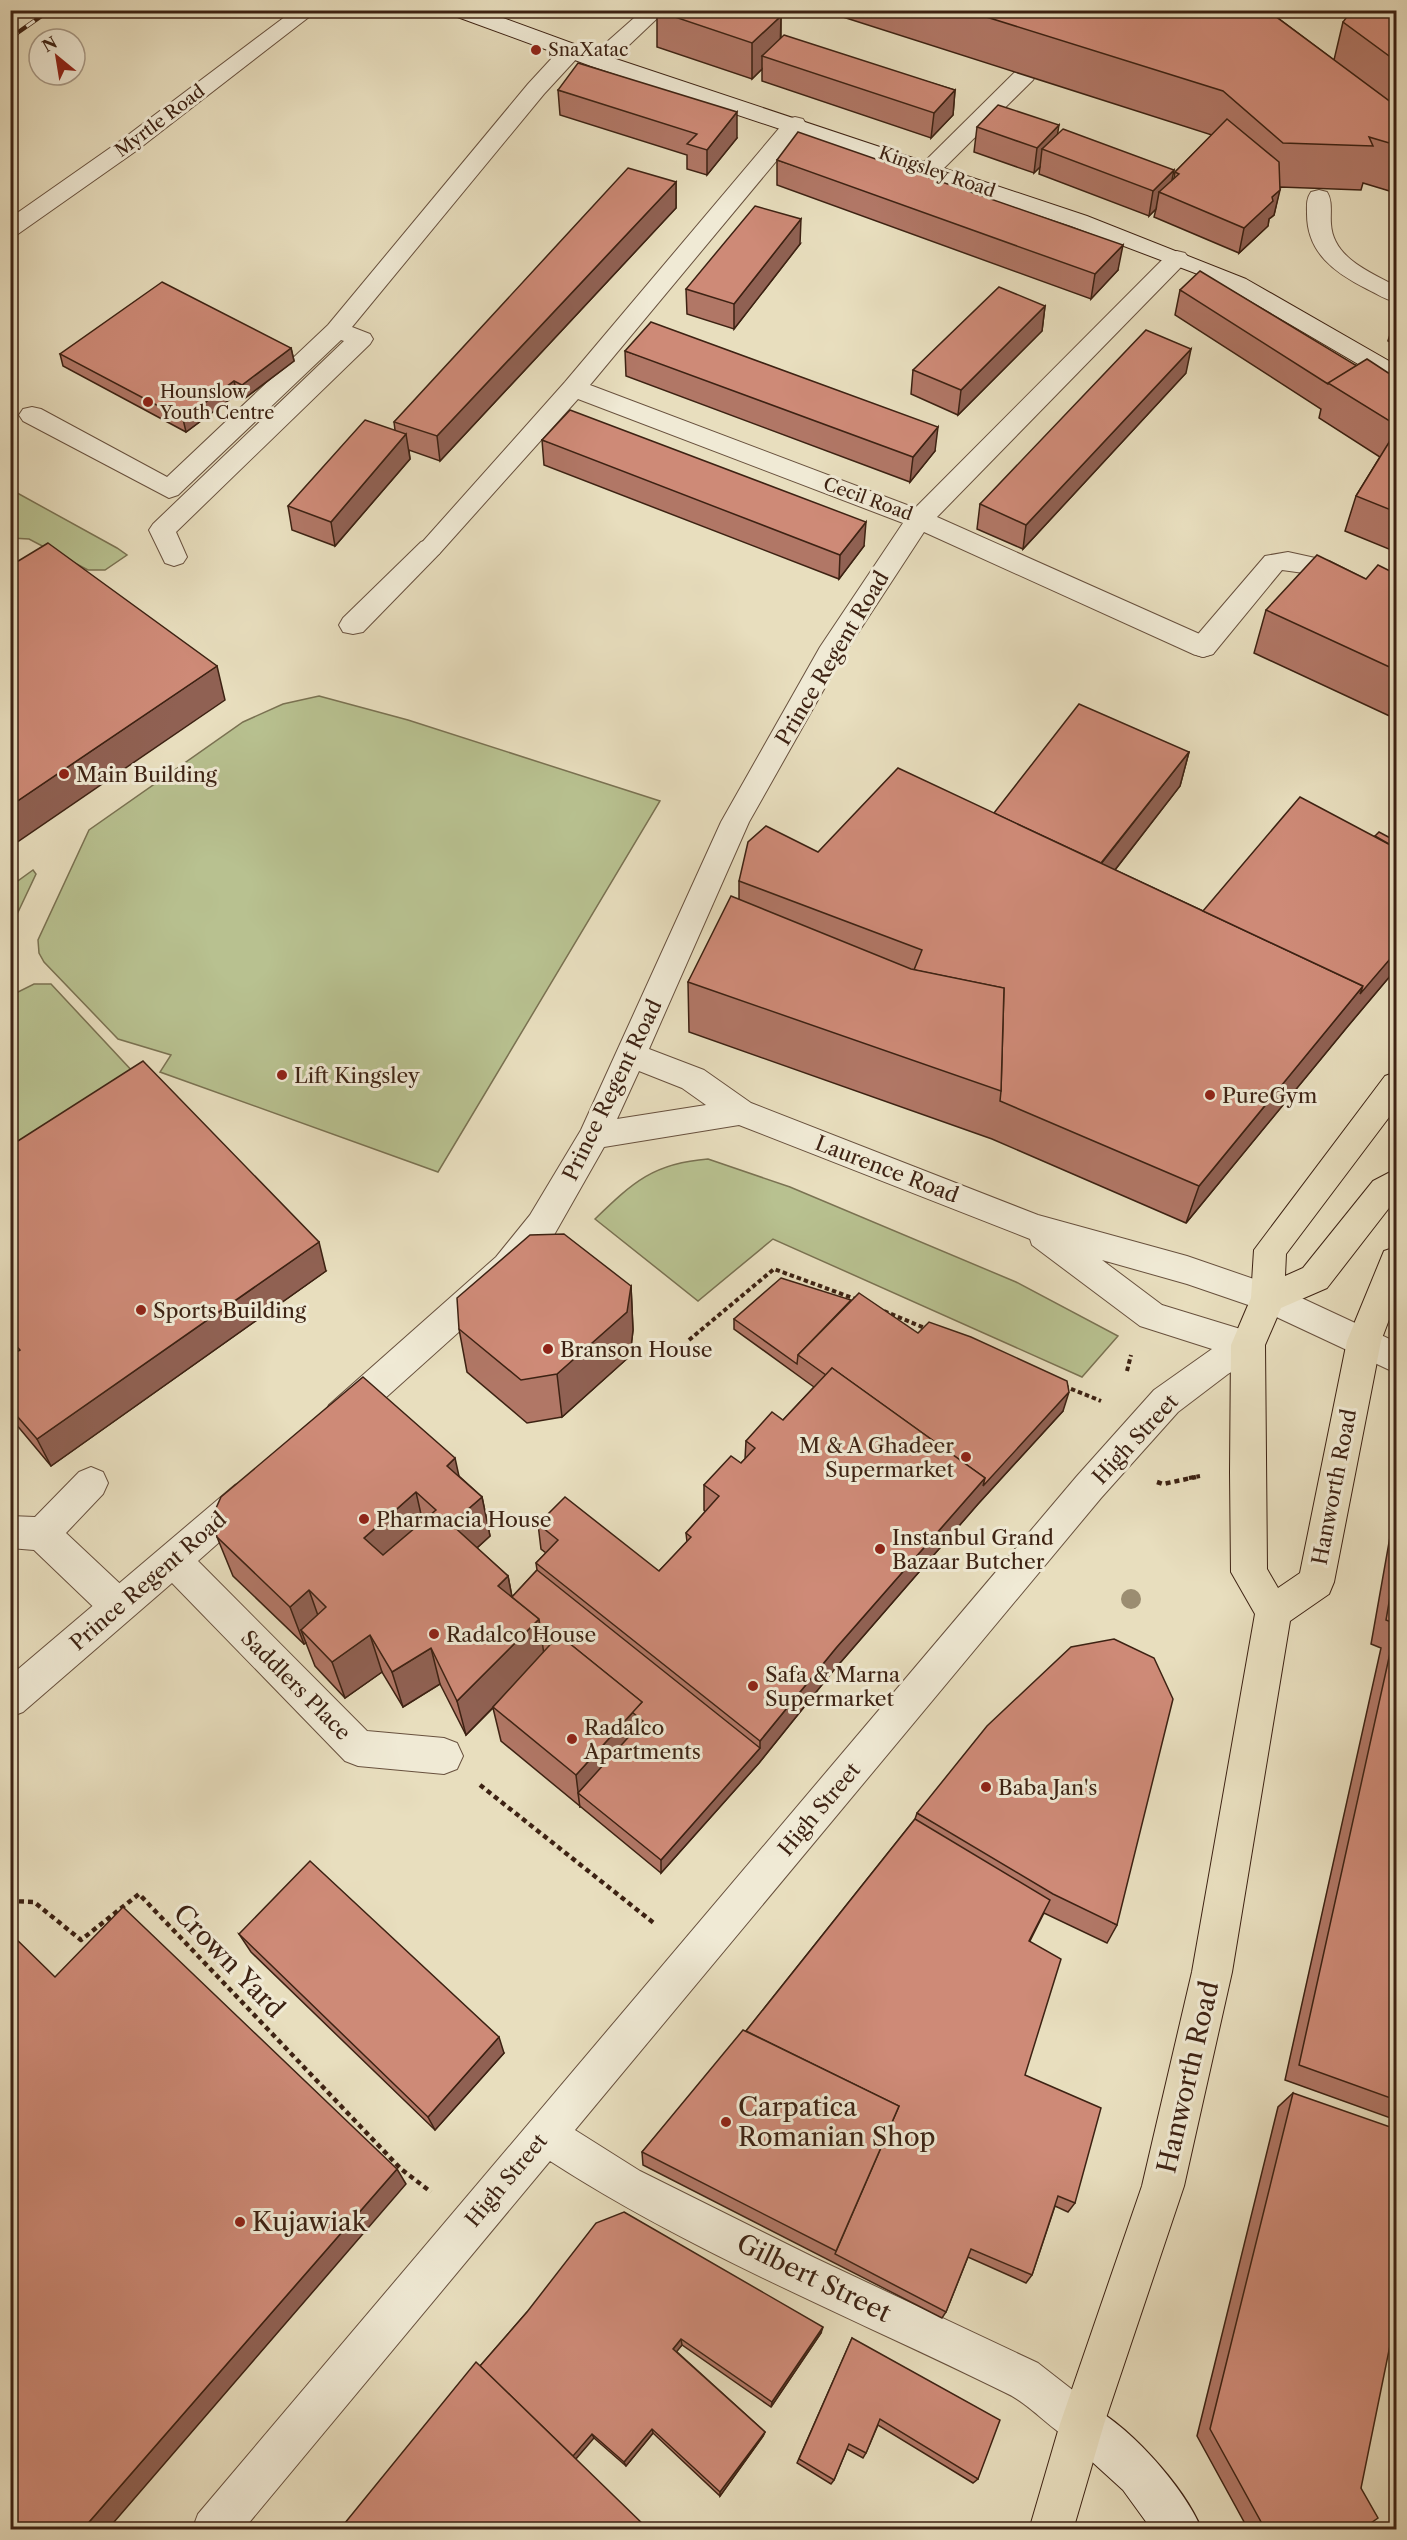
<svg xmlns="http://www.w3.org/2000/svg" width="1407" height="2540" font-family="'Libre Caslon Text',serif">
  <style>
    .green { fill: #b8c190; stroke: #7a7252; stroke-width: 1.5 }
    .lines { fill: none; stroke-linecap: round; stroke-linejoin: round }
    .lane-casing { stroke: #68513e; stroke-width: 2 }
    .street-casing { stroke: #68513e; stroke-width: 2 }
    .secondary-casing { stroke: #3d2213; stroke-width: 2 }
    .primary-casing { stroke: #3d2213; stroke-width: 2 }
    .path-far1 { stroke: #3d2213; stroke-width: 4; stroke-dasharray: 4.5 3; stroke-linecap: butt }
    .path { stroke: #3d2213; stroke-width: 4.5; stroke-dasharray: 5 4; stroke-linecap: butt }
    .lane { fill: #f0ead5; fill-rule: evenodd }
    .street { fill: #f0ead5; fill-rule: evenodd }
    .secondary { fill: #f0ead5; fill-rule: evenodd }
    .primary { fill: #e8debe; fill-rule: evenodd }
    .rail-casing { stroke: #3d2213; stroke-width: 4.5 }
    .rail { stroke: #f0ead5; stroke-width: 3; stroke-dasharray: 10; stroke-linecap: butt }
    .tree { fill: #9b8d71 }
    .wall { fill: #b17766; stroke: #3d2213; stroke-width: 1.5 }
    .shaded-wall { fill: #906153; stroke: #3d2213; stroke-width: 1.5 }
    .building { fill: #ce8a77; stroke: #3d2213; stroke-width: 1.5; fill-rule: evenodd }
    .poi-dot { fill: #8f2418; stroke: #f0ead5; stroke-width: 2 }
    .labels { text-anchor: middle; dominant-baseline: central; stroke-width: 6; stroke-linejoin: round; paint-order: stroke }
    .far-poi-label { font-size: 18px; fill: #3d2213; stroke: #f0ead5; text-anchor: start }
    .far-street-label { font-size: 18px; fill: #3d2213; stroke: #f0ead5 }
    .street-label { font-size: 21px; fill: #3d2213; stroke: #f0ead5 }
    .poi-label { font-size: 21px; fill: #3d2213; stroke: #f0ead5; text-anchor: start }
    .near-street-label { font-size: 26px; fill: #3d2213; stroke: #f0ead5 }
    .near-poi-label { font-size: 26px; fill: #3d2213; stroke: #f0ead5; text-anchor: start }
  </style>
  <rect width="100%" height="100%" fill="#e8debe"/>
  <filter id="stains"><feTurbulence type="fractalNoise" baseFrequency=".00333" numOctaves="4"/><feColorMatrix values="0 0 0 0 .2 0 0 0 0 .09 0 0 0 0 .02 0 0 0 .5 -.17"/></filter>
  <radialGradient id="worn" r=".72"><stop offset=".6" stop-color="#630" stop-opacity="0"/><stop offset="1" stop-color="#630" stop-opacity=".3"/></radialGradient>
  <g class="green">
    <path d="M10 489 117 548 127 555 105 570H88L29 539 11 538Z"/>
    <path d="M319 696 408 720 660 801 438 1172 160 1072 171 1055 118 1039 44 962 39 953 38 940 89 830 243 722 283 704Z"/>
    <path d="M33 870 36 874 11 927V886Z"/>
    <path d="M34 984H51L134 1073 10 1162V996Z"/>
    <path d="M708 1159 790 1187 1016 1282 1118 1336 1082 1377 773 1239 698 1301 595 1219C633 1182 654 1163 708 1159Z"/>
  </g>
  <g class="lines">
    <g class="lane-casing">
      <g id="lane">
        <path d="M643 10H666L607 66H591L588 61 591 56Z"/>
        <path d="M571 44 579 46 582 51 579 56 544 94 352 327 370 334 373 339 370 344 176 532 187 557 183 563 174 566 165 563 149 530 153 524 344 341 341 340 178 495 169 498 23 421 19 415 23 409 32 407 41 409 167 477 328 325 528 84 563 46Z"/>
        <path d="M1025 68 1033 70 1036 75 1033 80 937 175H921L918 170 921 165 1017 70Z"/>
        <path d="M1319 190 1327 192C1333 201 1330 214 1331 224 1333 258 1370 272 1396 286V302C1386 300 1377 294 1367 289 1335 273 1307 253 1307 214 1307 206 1306 199 1311 192Z"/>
        <path d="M430 539 439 542 443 548 439 554 363 632 353 634 343 632 339 625 343 618 421 542Z"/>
        <path d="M1288 552 1329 561 1396 595V615L1311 574 1282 570 1213 654 1203 657 1193 654 1189 647 1193 640 1265 556Z"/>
        <path d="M91 1467 103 1472 108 1483 103 1494 66 1533 131 1594 136 1606 131 1618 118 1623 105 1618 34 1550 10 1548V1516L35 1517 79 1472Z"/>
      </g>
    </g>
    <g class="street-casing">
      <g id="street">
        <path d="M294 10H318L136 151 18 234 10 236V218L120 141Z"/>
        <path d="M795 117 803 119 806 124 803 129 590 385 915 508 1169 253 1177 251 1185 253 1189 258 1185 263 937 517 1213 640 1217 647 1213 654 1203 657 1193 654 924 532 841 659 749 822 649 1049 704 1070 751 1103 1038 1215 1187 1256 1280 1288 1396 1342V1373L1257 1308 1187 1284 1102 1260 1162 1305 1260 1335 1265 1345 1260 1355 1228 1374 1178 1412 1101 1498 575 2130 640 2171 815 2258 1038 2363 1097 2409 1104 2424 1097 2439 1082 2446C1052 2433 1033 2405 1004 2392 852 2317 692 2253 550 2161L243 2530H192L198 2514 1077 1476 1154 1390 1212 1349 1140 1326 1032 1245 1030 1239 739 1125 604 1147 554 1235 520 1277 353 1427 341 1431 329 1427 324 1416 329 1405 496 1257 530 1215 581 1130 721 822 820 647 903 523 578 399 439 554 430 557 421 554 417 548 565 382 787 119ZM639 1071 682 1088 706 1105 617 1119Z"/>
        <path d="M247 1480 259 1485 265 1496 259 1507 198 1561 367 1731 444 1738 457 1743 463 1756 457 1769 444 1774 358 1766 345 1761 172 1583 23 1712 10 1717V1676L235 1485Z"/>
      </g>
    </g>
    <g class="secondary-casing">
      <g id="secondary">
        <path d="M450 10H481L607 56 1087 216 1246 279 1396 365V383L1387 381 1230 289 1195 273 1071 226 591 66 452 15Z"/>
        <path d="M1082 2402C1125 2420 1184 2486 1202 2530H1152L1123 2490 1067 2439 1060 2424 1067 2409Z"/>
      </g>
    </g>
    <g class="primary-casing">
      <path id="primary" d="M1396 1072V1108L1286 1254 1285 1276 1303 1268 1373 1181 1396 1169V1199L1327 1288 1281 1308 1265 1345 1267 1569 1278 1588 1300 1573 1347 1341 1384 1251 1396 1247V1301L1381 1341 1334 1582 1329 1594 1290 1621 1232 1972 1184 2186 1104 2424 1073 2530H1029L1060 2424 1142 2186 1192 1972 1255 1614 1231 1572 1230 1472 1231 1345 1251 1298 1254 1250 1385 1076Z"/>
    </g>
    <g class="path-far1">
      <path d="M884 1311 927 1329"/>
      <path d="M689 1340 774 1269 858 1300"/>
      <path d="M1127 1371 1131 1355"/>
      <path d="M1064 1386 1101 1401"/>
      <path d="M1189 1478 1200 1476"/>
    </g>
    <g class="path">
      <path d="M1157 1482 1163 1484 1196 1477"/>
      <path d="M480 1785 655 1924"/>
      <path d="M10 1901 34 1902 81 1940 139 1894 401 2169 431 2192"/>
    </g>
    <use href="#lane" class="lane"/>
    <use href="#street" class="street"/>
    <use href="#secondary" class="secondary"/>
    <use href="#primary" class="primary"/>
    <g class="rail-casing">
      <path id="rail" d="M10 38 50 10"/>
    </g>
    <use href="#rail" class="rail"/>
  </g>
  <circle class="tree" cx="1131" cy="1599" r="10"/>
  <g class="wall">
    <path d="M821 10H1267L1334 60 1343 22 1396 10V193L1363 183 1361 190 1280 187 1274 215 1269 219 1268 226 1239 253 1154 217 1156 209 1149 216 1039 174 1040 167 1034 173 974 152 977 127 1058 134 1172 180 1174 178 1175 172 1212 135Z"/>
    <path d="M657 11 781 16V38L955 90 953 115 931 138 762 81V69L752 79 657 47Z"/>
    <path d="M558 90 737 138 707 175 687 169V155L560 115Z"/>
    <path d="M777 160 1118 270 1091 299 777 185Z"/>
    <path d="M676 182V208L440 461 409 450 410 459 335 546 292 530 288 506 395 430 394 422Z"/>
    <path d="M800 244 734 329 687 314 686 289Z"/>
    <path d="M1180 290 1357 366 1396 378V552L1345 531 1356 496 1380 457 1319 418 1321 409 1175 315Z"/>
    <path d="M1045 306 1042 331 958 415 911 394 913 370Z"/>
    <path d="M1396 326V346L1388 341 1392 328Z"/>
    <path d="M291 348 294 361 245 398 237 394 186 432 63 366 60 354Z"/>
    <path d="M625 351 935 451 910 482 626 376Z"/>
    <path d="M1186 373 1023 549 977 529 980 504Z"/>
    <path d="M542 440 864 546 839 579 544 465Z"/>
    <path d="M1396 574V719L1254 653 1266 610 1366 579Z"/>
    <path d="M1189 752 1180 786 1115 870 1203 911 1375 836 1396 841V969L1348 1026 1186 1223 992 1139 689 1032 688 982 739 899V881L818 852 994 813Z"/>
    <path d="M1396 771V784L1392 782Z"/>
    <path d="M10 1146 326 1271 51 1466 10 1417V1356L14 1354 10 1349Z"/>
    <path d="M631 1286 633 1330 630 1356 562 1417 527 1423 467 1372 459 1329Z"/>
    <path d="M734 1319 918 1333 1063 1411 978 1504 833 1671 759 1763 661 1873 501 1741 493 1708 466 1735 440 1684 403 1707 382 1672 345 1698 315 1666 306 1643 304 1644 233 1576 217 1537 459 1476 482 1497 490 1536 477 1548 508 1576 512 1597 537 1570 536 1563 546 1553 541 1549 538 1524 659 1571 687 1542 686 1533 705 1512 704 1510V1485L741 1463 745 1459 746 1441 783 1420 814 1387 734 1329Z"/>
    <path d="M1396 1503V2120L1285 2080 1381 1648 1371 1644Z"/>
    <path d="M917 1813 1117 1925 1107 1943 1044 1913 1030 1941 1025 2075 1075 2203 1068 2212 1055 2206 1032 2275 1026 2283 968 2257 946 2312 942 2318 643 2165 642 2152 746 2031 915 1819Z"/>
    <path d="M239 1934 504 2053 435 2130 251 1952Z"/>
    <path d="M1293 2093 1361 2488 1362 2529H1248L1197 2436 1278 2107Z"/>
    <path d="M527 2312 821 2333 771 2407 682 2345 676 2351 765 2432 763 2436 720 2496 653 2433 626 2466 594 2438 480 2366Z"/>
    <path d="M852 2338 978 2479 973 2483 878 2425 866 2453 863 2458 847 2449 834 2480 831 2484 797 2463Z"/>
  </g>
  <g class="shaded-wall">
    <path d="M781 16 780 52 762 56V69L752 79V43Z"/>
    <path d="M955 90 953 115 931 138 934 113Z"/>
    <path d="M737 112V138L707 175V150Z"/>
    <path d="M1059 125 1055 150 1042 149 1040 167 1034 173 1037 148Z"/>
    <path d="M1174 170 1169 195 1159 192 1156 209 1149 216 1153 191Z"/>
    <path d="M676 182V208L440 461 437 436Z"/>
    <path d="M1280 190 1274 215 1269 219 1268 226 1239 253 1244 228 1272 197Z"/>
    <path d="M801 219 800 244 734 329V304Z"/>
    <path d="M1123 245 1118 270 1091 299 1095 274Z"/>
    <path d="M1045 306 1042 331 958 415 961 390Z"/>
    <path d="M291 348 294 361 245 398 242 385Z"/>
    <path d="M1191 349 1186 373 1023 549 1026 525Z"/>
    <path d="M234 381 237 394 186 432 183 419Z"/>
    <path d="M938 427 935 451 910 482 913 457Z"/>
    <path d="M406 434 410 459 335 546 331 522Z"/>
    <path d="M866 522 864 546 839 579 840 555Z"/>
    <path d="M217 666 225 700 10 847V806Z"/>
    <path d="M1189 752 1180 786 1090 902 1097 869Z"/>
    <path d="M1396 952V969L1348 1026 1186 1223 1199 1186 1363 986Z"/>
    <path d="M319 1242 326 1271 51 1466 37 1439Z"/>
    <path d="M631 1286 633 1330 630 1356 562 1417 557 1374Z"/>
    <path d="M1069 1392 1063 1411 978 1504 833 1671 759 1763 661 1873V1860L760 1748V1741L836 1648 985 1478Z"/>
    <path d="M455 1458 464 1499 447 1466Z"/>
    <path d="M416 1492 425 1532 376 1577 364 1538Z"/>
    <path d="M482 1497 490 1536 460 1563 451 1524Z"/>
    <path d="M508 1576 515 1613 498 1586Z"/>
    <path d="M309 1590 322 1627 301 1630 306 1643 304 1644 290 1607Z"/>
    <path d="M539 1619 544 1655 466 1735 457 1701Z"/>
    <path d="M370 1635 382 1672 345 1698 332 1662Z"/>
    <path d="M431 1648 440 1684 403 1707 392 1672Z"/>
    <path d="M642 1702 644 1736 578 1793 580 1808 576 1775Z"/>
    <path d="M499 2037 504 2053 435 2130 428 2117Z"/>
    <path d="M397 2169 406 2184 108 2529H83Z"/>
    <path d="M823 2327 821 2333 771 2407 772 2402Z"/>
    <path d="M681 2339 682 2345 674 2355 673 2349Z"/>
    <path d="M652 2429 653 2433 626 2466 624 2462Z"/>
    <path d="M765 2432 763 2436 720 2496V2492Z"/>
    <path d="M592 2434 594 2438 575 2460 572 2456Z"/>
  </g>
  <g class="building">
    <path d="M657 10H763L781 16 752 43 657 11Z"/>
    <path d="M964 10H1267L1396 106V145L1369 137 1373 146 1283 143 1223 91Z"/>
    <path d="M1352 10H1396V61L1343 22Z"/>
    <path d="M784 35 955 90 934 113 762 56Z"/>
    <path d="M578 63 737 112 707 150 687 144 697 134 558 90Z"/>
    <path d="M998 105 1059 125 1037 148 977 127Z"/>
    <path d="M1227 119 1279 162 1280 190 1272 197 1273 201 1244 228 1159 192 1179 174 1175 172Z"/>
    <path d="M1063 129 1174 170 1153 191 1042 149Z"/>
    <path d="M798 132 1123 245 1095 274 777 160Z"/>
    <path d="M628 168 676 182 437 436 394 422Z"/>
    <path d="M755 206 801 219 734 304 686 289Z"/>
    <path d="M1200 271 1357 366 1328 384 1180 290Z"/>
    <path d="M162 282 291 348 242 385 234 381 183 419 60 354Z"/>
    <path d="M999 287 1045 306 961 390 913 370Z"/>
    <path d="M651 322 938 427 913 457 625 351Z"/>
    <path d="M1146 330 1191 349 1026 525 980 504Z"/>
    <path d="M1367 359 1396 378V425L1328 383Z"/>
    <path d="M570 410 866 522 840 555 542 440Z"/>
    <path d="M365 420 406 434 331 522 288 506Z"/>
    <path d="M1396 431V512L1356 496Z"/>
    <path d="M48 543 217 666 10 806V566Z"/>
    <path d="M1317 555 1366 579 1378 565 1396 574V670L1266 610Z"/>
    <path d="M1079 704 1189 752 1101 863 994 813Z"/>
    <path d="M898 768 1363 986 1199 1186 1000 1101 1001 1091 1004 988 914 970 922 950 739 881 748 842 766 826 818 852Z"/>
    <path d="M1300 797 1396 848V952L1360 994 1363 986 1203 911Z"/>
    <path d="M1379 832 1396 841V848L1375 836Z"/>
    <path d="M731 896 911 969 1004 988 1001 1091 688 982Z"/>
    <path d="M143 1061 319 1242 37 1439 10 1408V1356L20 1350 10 1339V1146Z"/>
    <path d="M564 1234 631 1286 627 1312 557 1374 521 1380 459 1329 457 1298 530 1235Z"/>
    <path d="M781 1278 851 1300 798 1355 797 1364 734 1319Z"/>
    <path d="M859 1293 918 1333 929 1322 971 1337 1067 1381 1069 1392 983 1486 985 1478 832 1368 826 1375 798 1355Z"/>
    <path d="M832 1368 985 1478 836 1648 760 1741 536 1563 558 1540 538 1524 565 1497 659 1571 691 1537 686 1533 719 1496 704 1485 731 1456 741 1463 755 1448 746 1441 772 1412 783 1420Z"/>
    <path d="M363 1377 455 1458 447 1466 482 1497 451 1524 508 1576 498 1586 539 1619 457 1701 431 1648 392 1672 370 1635 332 1662 301 1630 326 1607 309 1590 290 1607 217 1537 212 1517 221 1497ZM416 1492 436 1510 383 1555 364 1538Z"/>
    <path d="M1396 1562V1624L1386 1620Z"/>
    <path d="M537 1570 760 1748 661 1860 578 1793 643 1721 632 1712 642 1702 559 1635 550 1645 542 1639 539 1619 512 1597Z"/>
    <path d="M1396 1626V2100L1299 2065Z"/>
    <path d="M559 1635 642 1702 576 1775 493 1707Z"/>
    <path d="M1114 1639 1154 1658 1173 1699 1117 1925 1053 1894 917 1813 987 1726 1071 1647Z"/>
    <path d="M915 1819 1050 1900 1029 1941 1061 1959 1025 2075 1101 2108 1075 2203 1058 2196 1032 2275 971 2249 946 2312 835 2254 899 2106 746 2031Z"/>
    <path d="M310 1861 499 2037 428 2117 239 1934Z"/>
    <path d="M123 1907 397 2169 83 2529H10V1933L55 1977Z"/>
    <path d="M743 2030 899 2106 836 2251 642 2152Z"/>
    <path d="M1293 2093 1396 2129V2316L1361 2488 1378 2518 1362 2529H1265L1210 2429Z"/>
    <path d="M624 2212 823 2327 772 2402 681 2339 673 2349 765 2432 720 2492 652 2429 624 2462 592 2434 573 2456 480 2366 527 2312 596 2223Z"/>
    <path d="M852 2338 1000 2420 978 2479 880 2419 866 2453 849 2444 834 2480 799 2459Z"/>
    <path d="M476 2362 648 2529H340Z"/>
  </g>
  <g class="poi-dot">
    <circle cx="536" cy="50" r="6"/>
    <circle cx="148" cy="402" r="6"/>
    <circle cx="64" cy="774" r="6"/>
    <circle cx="282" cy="1075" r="6"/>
    <circle cx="1210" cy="1095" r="6"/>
    <circle cx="141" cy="1310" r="6"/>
    <circle cx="548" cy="1349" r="6"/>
    <circle cx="966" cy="1457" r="6"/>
    <circle cx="364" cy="1519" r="6"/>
    <circle cx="880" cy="1549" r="6"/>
    <circle cx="434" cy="1634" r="6"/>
    <circle cx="753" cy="1686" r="6"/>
    <circle cx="572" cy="1739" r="6"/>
    <circle cx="986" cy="1787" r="6"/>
    <circle cx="726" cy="2122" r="6"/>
    <circle cx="240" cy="2222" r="6"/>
  </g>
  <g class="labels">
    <g class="far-poi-label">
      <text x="548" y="50">SnaXatac</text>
      <text x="160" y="392">Hounslow<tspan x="160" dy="21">Youth Centre</tspan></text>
    </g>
    <g class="far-street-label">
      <text transform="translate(160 121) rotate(-37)">Myrtle Road</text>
      <text transform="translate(937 172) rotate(19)">Kingsley Road</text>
      <text transform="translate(868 499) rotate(20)">Cecil Road</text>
    </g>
    <g class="street-label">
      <text transform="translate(832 658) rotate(-59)">Prince Regent Road</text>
      <text transform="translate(612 1090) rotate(-64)">Prince Regent Road</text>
      <text transform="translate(887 1169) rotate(21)">Laurence Road</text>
      <text transform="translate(1135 1439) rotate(-47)">High Street</text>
      <text transform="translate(1334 1487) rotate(-79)">Hanworth Road</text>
      <text transform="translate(148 1581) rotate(-41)">Prince Regent Road</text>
      <text transform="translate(296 1685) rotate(45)">Saddlers Place</text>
      <text transform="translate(819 1809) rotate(-50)">High Street</text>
      <text transform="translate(506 2180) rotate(-50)">High Street</text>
    </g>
    <g class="poi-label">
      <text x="76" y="774">Main Building</text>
      <text x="294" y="1075">Lift Kingsley</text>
      <text x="1222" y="1095">PureGym</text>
      <text x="153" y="1310">Sports Building</text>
      <text x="560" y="1349">Branson House</text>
      <text x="954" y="1445" text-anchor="end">M &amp; A Ghadeer<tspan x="954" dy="24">Supermarket</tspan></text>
      <text x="376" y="1519">Pharmacia House</text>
      <text x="892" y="1537">Instanbul Grand<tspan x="892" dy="24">Bazaar Butcher</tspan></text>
      <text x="446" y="1634">Radalco House</text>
      <text x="765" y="1674">Safa &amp; Marna<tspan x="765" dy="24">Supermarket</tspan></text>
      <text x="584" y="1727">Radalco<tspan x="584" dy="24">Apartments</tspan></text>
      <text x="998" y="1787">Baba Jan's</text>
    </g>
    <g class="near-street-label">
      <text transform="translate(229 1961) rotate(46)">Crown Yard</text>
      <text transform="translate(1188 2077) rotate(-77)">Hanworth Road</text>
      <text transform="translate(814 2278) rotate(26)">Gilbert Street</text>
    </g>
    <g class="near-poi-label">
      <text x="738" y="2107">Carpatica<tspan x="738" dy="30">Romanian Shop</tspan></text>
      <text x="252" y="2222">Kujawiak</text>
    </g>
  </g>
  <rect width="1407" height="2540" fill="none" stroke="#e8debe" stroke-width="36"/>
  <rect x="12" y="12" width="1383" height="2516" fill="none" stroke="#3d2213" stroke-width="3"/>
  <rect x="18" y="18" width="1371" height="2504" fill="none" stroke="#3d2213" stroke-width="1.5"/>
  <g transform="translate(57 57) rotate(330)"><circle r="28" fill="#f0ead5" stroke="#a89a87" stroke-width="1.5"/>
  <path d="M0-4.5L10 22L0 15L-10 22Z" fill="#8f2418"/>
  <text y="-9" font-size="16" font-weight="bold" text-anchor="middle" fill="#3d2213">N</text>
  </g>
  <rect width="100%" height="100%" filter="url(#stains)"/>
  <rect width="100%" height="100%" fill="url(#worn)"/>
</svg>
